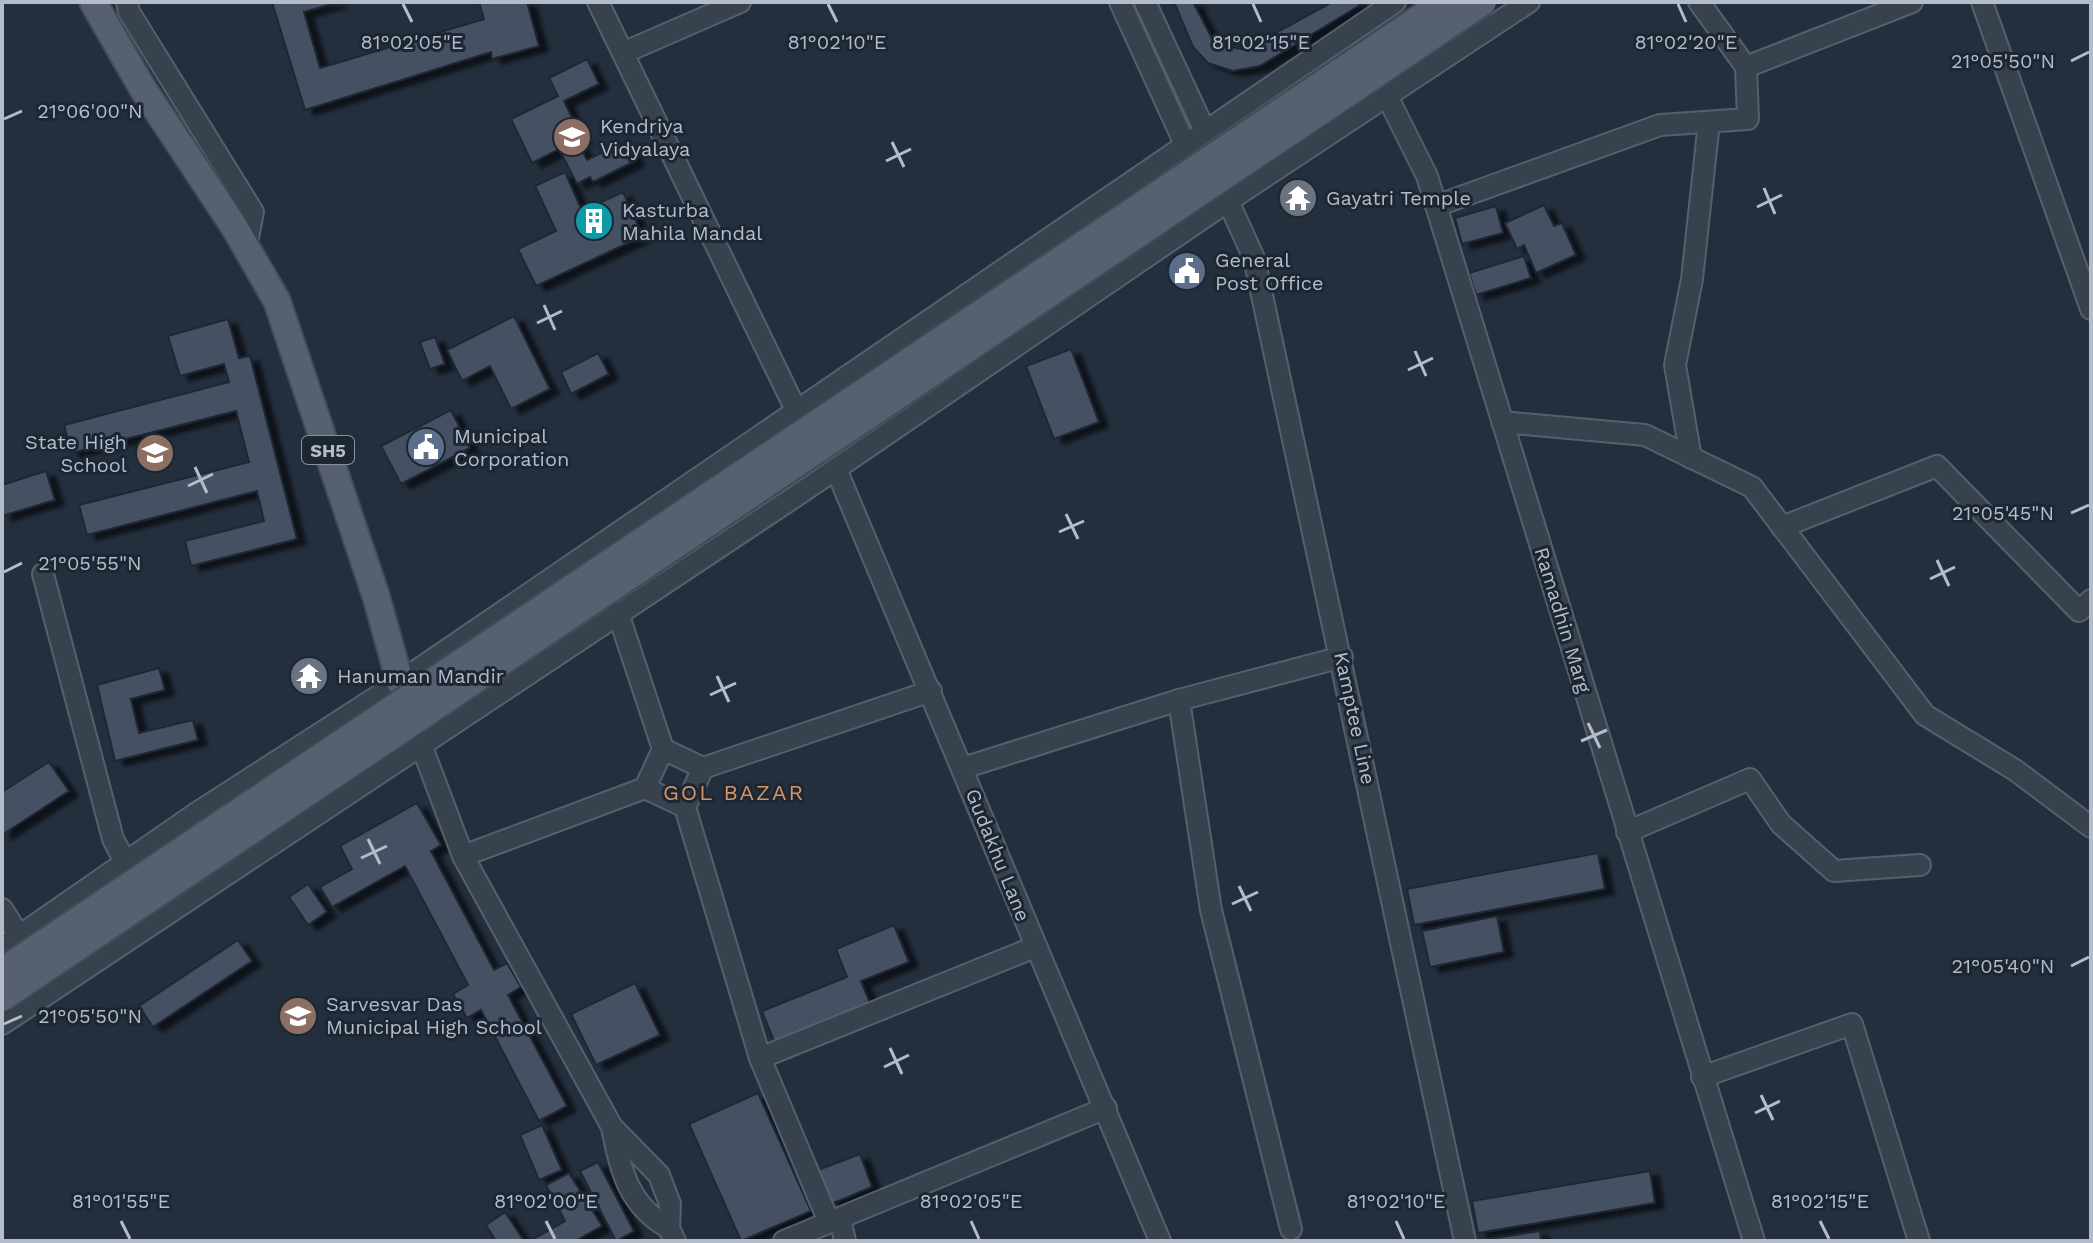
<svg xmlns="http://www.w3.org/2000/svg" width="2093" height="1243" font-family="'Work Sans',sans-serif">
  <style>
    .building { fill: #455162; stroke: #1f2835; stroke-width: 2; filter: url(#shadow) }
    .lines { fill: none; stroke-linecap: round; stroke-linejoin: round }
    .minor-casing { stroke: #565f6c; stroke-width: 24 }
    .major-casing { stroke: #414a57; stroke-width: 30 }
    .minor { stroke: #38414e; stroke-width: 20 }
    .major { stroke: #56606e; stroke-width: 26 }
    .major-bridge-casing { stroke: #414a57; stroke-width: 30; stroke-linecap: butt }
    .major-bridge { stroke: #56606e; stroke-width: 26 }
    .ticks { fill: none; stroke: #b4bcc9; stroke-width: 3 }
    .labels { text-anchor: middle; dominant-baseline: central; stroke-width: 6; stroke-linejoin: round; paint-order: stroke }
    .shield { fill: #1d2633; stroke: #878f9c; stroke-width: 2 }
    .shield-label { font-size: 18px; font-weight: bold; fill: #b4bcc9 }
    .poi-label { font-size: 20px; fill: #b4bcc9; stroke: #1d2633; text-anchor: start }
    .street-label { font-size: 20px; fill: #b4bcc9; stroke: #1d2633 }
    .neighbourhood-label { font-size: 22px; letter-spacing: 2px; fill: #d59563; stroke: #1d2633 }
    .ticks-label { font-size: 20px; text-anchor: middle; fill: #b4bcc9; stroke: #1d2633; stroke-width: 6; stroke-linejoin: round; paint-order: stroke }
  </style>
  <defs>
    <filter id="shadow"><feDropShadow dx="9" dy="5" stdDeviation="2" flood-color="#0009"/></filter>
  </defs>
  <rect width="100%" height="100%" fill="#242f3e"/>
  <g class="building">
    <path d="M272 2H339L304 12 320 68 484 19 479 2H527L539 46 492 59 491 52 305 110Z"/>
    <path d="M1174 2H1193L1215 44 1241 49 1250 47 1332 2H1358L1360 5 1260 66 1233 71 1208 63 1193 47Z"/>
    <path d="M587 59 599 84 564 101 582 139 577 141 587 160 626 141 635 161 593 182 590 177 577 184 559 149 532 163 511 119 558 96 549 78Z"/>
    <path d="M565 172 582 211 623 192 643 236 536 286 518 249 556 231 535 186Z"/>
    <path d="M1544 205 1554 226 1562 223 1576 255 1536 273 1524 245 1517 249 1505 223Z"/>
    <path d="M1496 206 1503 233 1462 244 1455 218Z"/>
    <path d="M1524 256 1531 278 1476 295 1469 273Z"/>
    <path d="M514 316 550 389 511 409 490 366 462 381 447 350Z"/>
    <path d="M228 319 239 358 250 356 297 539 191 566 185 541 264 521 257 491 87 535 79 505 249 462 236 411 71 453 64 425 229 382 224 364 180 376 168 336Z"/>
    <path d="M435 337 445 364 430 369 420 342Z"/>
    <path d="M1071 349 1099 422 1054 439 1026 366Z"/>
    <path d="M598 353 609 374 571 394 561 372Z"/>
    <path d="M451 410 470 448 401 484 381 446Z"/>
    <path d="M46 471 55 500 2 516V485Z"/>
    <path d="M159 668 165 690 131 699 139 733 193 720 198 740 115 761 97 685Z"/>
    <path d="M49 762 69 791 2 835V792Z"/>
    <path d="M417 803 441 845 431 851 494 970 507 963 521 987 508 995 567 1106 539 1121 481 1010 467 1018 453 994 468 985 405 866 332 907 320 887 352 869 340 846Z"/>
    <path d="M1598 853 1605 889 1414 925 1407 889Z"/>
    <path d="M308 884 327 912 308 925 289 897Z"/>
    <path d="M1497 916 1504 952 1430 967 1422 931Z"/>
    <path d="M894 925 909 962 861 981 870 1003 774 1041 762 1011 847 977 836 949Z"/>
    <path d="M238 940 252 961 153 1027 139 1006Z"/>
    <path d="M635 983 660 1035 596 1065 571 1014Z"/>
    <path d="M758 1093 811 1211 741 1241 689 1124Z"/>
    <path d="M542 1125 562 1170 539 1180 520 1135Z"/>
    <path d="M860 1154 872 1187 831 1204 818 1170Z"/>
    <path d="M598 1162 634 1231 616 1241 580 1171Z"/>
    <path d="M1650 1171 1655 1203 1478 1233 1472 1201Z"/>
    <path d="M569 1173 602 1226 575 1241H530L565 1221 546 1185Z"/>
    <path d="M505 1212 524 1241H496L486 1225Z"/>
    <path d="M1540 1231 1541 1241H1477Z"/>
  </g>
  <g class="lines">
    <g class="minor-casing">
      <g id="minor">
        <path d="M127 2 129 12 253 212 246 248"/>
        <path d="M598 2 796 410"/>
        <path d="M1120 2 1185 144"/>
        <path d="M1145 2 1205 131"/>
        <path d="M1699 2 1746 67 1912 2"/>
        <path d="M1982 2 2091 309"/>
        <path d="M623 53 740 2"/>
        <path d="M1387 96 1427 176 1754 1241"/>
        <path d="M1228 201 1254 258 1465 1241"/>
        <path d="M1436 206 1660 125 1748 119 1746 67"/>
        <path d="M1502 422 1645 435 1752 487 1925 715 2015 770 2091 827"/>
        <path d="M1691 458 1675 365 1692 279 1709 122"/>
        <path d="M836 469 1160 1241"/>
        <path d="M1782 527 1937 466 2079 611 2091 600"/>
        <path d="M43 574 113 839 125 862"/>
        <path d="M618 613 663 749"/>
        <path d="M1179 700 1211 910 1291 1229"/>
        <path d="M416 731 463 856 612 1127 659 1175 670 1204 669 1228 675 1241"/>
        <path d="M703 768 931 691"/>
        <path d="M963 768 1179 700 1342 657"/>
        <path d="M685 807 645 788 663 749 703 768 685 807 760 1058"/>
        <path d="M1627 832 1750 779 1781 824 1834 871 1920 865"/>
        <path d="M463 856 645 788"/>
        <path d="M2 909 20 937"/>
        <path d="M2 948 195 814 400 682 1395 2"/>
        <path d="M2 1024 796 496 1228 201 1529 2"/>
        <path d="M1702 1077 1852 1024 1919 1241"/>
        <path d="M612 1127C620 1170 629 1206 669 1228"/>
        <path d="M840 1218 845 1241"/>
        <path d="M829 1222 760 1058 1035 947"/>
        <path d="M784 1241 1106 1108"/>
      </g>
    </g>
    <g class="major-casing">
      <path id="major" d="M93 2 143 89 235 228 277 301 376 596 400 682"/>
    </g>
    <use href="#minor" class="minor"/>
    <use href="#major" class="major"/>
    <g class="major-bridge-casing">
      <g id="major-bridge">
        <path d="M2 971 1444 2"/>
        <path d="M2 998 1483 2"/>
      </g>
    </g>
    <use href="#major-bridge" class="major-bridge"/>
  </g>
  <path class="ticks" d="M403 4 412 22M828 4 837 22M1253 4 1261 22M1678 4 1686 22M2071 61 2089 52M4 119 22 111M892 142 904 167M886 161 911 149M1764 188 1775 214M1757 207 1782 195M544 305 555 330M537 323 562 311M1415 351 1426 376M1408 370 1433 358M195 467 207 493M188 486 213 474M2071 513 2089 505M1066 514 1078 539M1059 532 1084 521M1937 560 1949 586M4 572 22 563M1930 579 1955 567M717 676 729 702M710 695 736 683M1588 723 1600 748M1581 741 1607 730M368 839 380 864M361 858 387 846M1239 886 1251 911M1232 904 1258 892M2071 966 2089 957M4 1024 22 1016M890 1048 902 1074M884 1067 909 1055M1761 1095 1773 1120M1755 1113 1780 1101M121 1221 130 1239M546 1221 555 1239M971 1221 979 1239M1396 1221 1404 1239M1820 1221 1829 1239"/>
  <defs>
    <g id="school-disc" transform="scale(2)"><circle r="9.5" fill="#8d6e63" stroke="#1d2633"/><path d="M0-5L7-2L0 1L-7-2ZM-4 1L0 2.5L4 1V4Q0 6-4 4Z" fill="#fff"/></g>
    <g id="temple-disc" transform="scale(2)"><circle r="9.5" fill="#6b7280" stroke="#1d2633"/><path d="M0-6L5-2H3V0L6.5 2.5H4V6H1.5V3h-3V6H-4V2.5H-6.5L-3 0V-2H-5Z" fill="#fff"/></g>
    <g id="building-disc" transform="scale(2)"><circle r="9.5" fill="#0f9aa8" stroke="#1d2633"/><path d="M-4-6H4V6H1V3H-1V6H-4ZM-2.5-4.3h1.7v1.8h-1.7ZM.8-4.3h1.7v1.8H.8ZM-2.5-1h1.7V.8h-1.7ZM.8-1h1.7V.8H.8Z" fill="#fff"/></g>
    <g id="civic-disc" transform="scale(2)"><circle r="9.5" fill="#5c6f8a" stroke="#1d2633"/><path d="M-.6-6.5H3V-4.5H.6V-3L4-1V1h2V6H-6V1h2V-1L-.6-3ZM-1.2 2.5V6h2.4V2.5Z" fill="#fff"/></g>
  </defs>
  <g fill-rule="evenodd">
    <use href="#school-disc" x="572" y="137"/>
    <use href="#temple-disc" x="1298" y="198"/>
    <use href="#building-disc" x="594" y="221"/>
    <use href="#civic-disc" x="1187" y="271"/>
    <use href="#civic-disc" x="426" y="447"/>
    <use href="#school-disc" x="155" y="453"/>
    <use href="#temple-disc" x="309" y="676"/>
    <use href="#school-disc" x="298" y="1016"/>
  </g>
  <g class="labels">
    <rect class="shield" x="302" y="436" width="52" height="28" rx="6"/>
    <g class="shield-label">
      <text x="328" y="450">SH5</text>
    </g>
    <g class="poi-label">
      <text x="600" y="126">Kendriya<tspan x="600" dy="23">Vidyalaya</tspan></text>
      <text x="1326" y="198">Gayatri Temple</text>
      <text x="622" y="210">Kasturba<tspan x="622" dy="23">Mahila Mandal</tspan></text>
      <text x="1215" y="260">General<tspan x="1215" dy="23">Post Office</tspan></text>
      <text x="454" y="436">Municipal<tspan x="454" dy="23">Corporation</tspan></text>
      <text x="127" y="442" text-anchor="end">State High<tspan x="127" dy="23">School</tspan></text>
      <text x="337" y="676">Hanuman Mandir</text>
      <text x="326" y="1004">Sarvesvar Das<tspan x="326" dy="23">Municipal High School</tspan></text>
    </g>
    <g class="street-label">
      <text transform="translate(1563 620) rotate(73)">Ramadhin Marg</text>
      <text transform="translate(1355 718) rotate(78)">Kamptee Line</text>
      <text transform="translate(998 855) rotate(68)">Gudakhu Lane</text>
    </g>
    <g class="neighbourhood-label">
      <text x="734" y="792">GOL BAZAR</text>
    </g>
  </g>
  <g class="ticks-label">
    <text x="1261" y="49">81°02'15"E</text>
    <text x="412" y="49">81°02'05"E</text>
    <text x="837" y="49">81°02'10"E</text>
    <text x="1686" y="49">81°02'20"E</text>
    <text x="2003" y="68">21°05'50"N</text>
    <text x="90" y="118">21°06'00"N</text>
    <text x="2003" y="520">21°05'45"N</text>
    <text x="90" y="570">21°05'55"N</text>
    <text x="2003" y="973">21°05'40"N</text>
    <text x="90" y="1023">21°05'50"N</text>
    <text x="121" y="1208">81°01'55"E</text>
    <text x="546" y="1208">81°02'00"E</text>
    <text x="971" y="1208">81°02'05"E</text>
    <text x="1396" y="1208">81°02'10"E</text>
    <text x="1820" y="1208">81°02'15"E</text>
  </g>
  <rect width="2093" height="1243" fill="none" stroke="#b4bcc9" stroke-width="8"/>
</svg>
